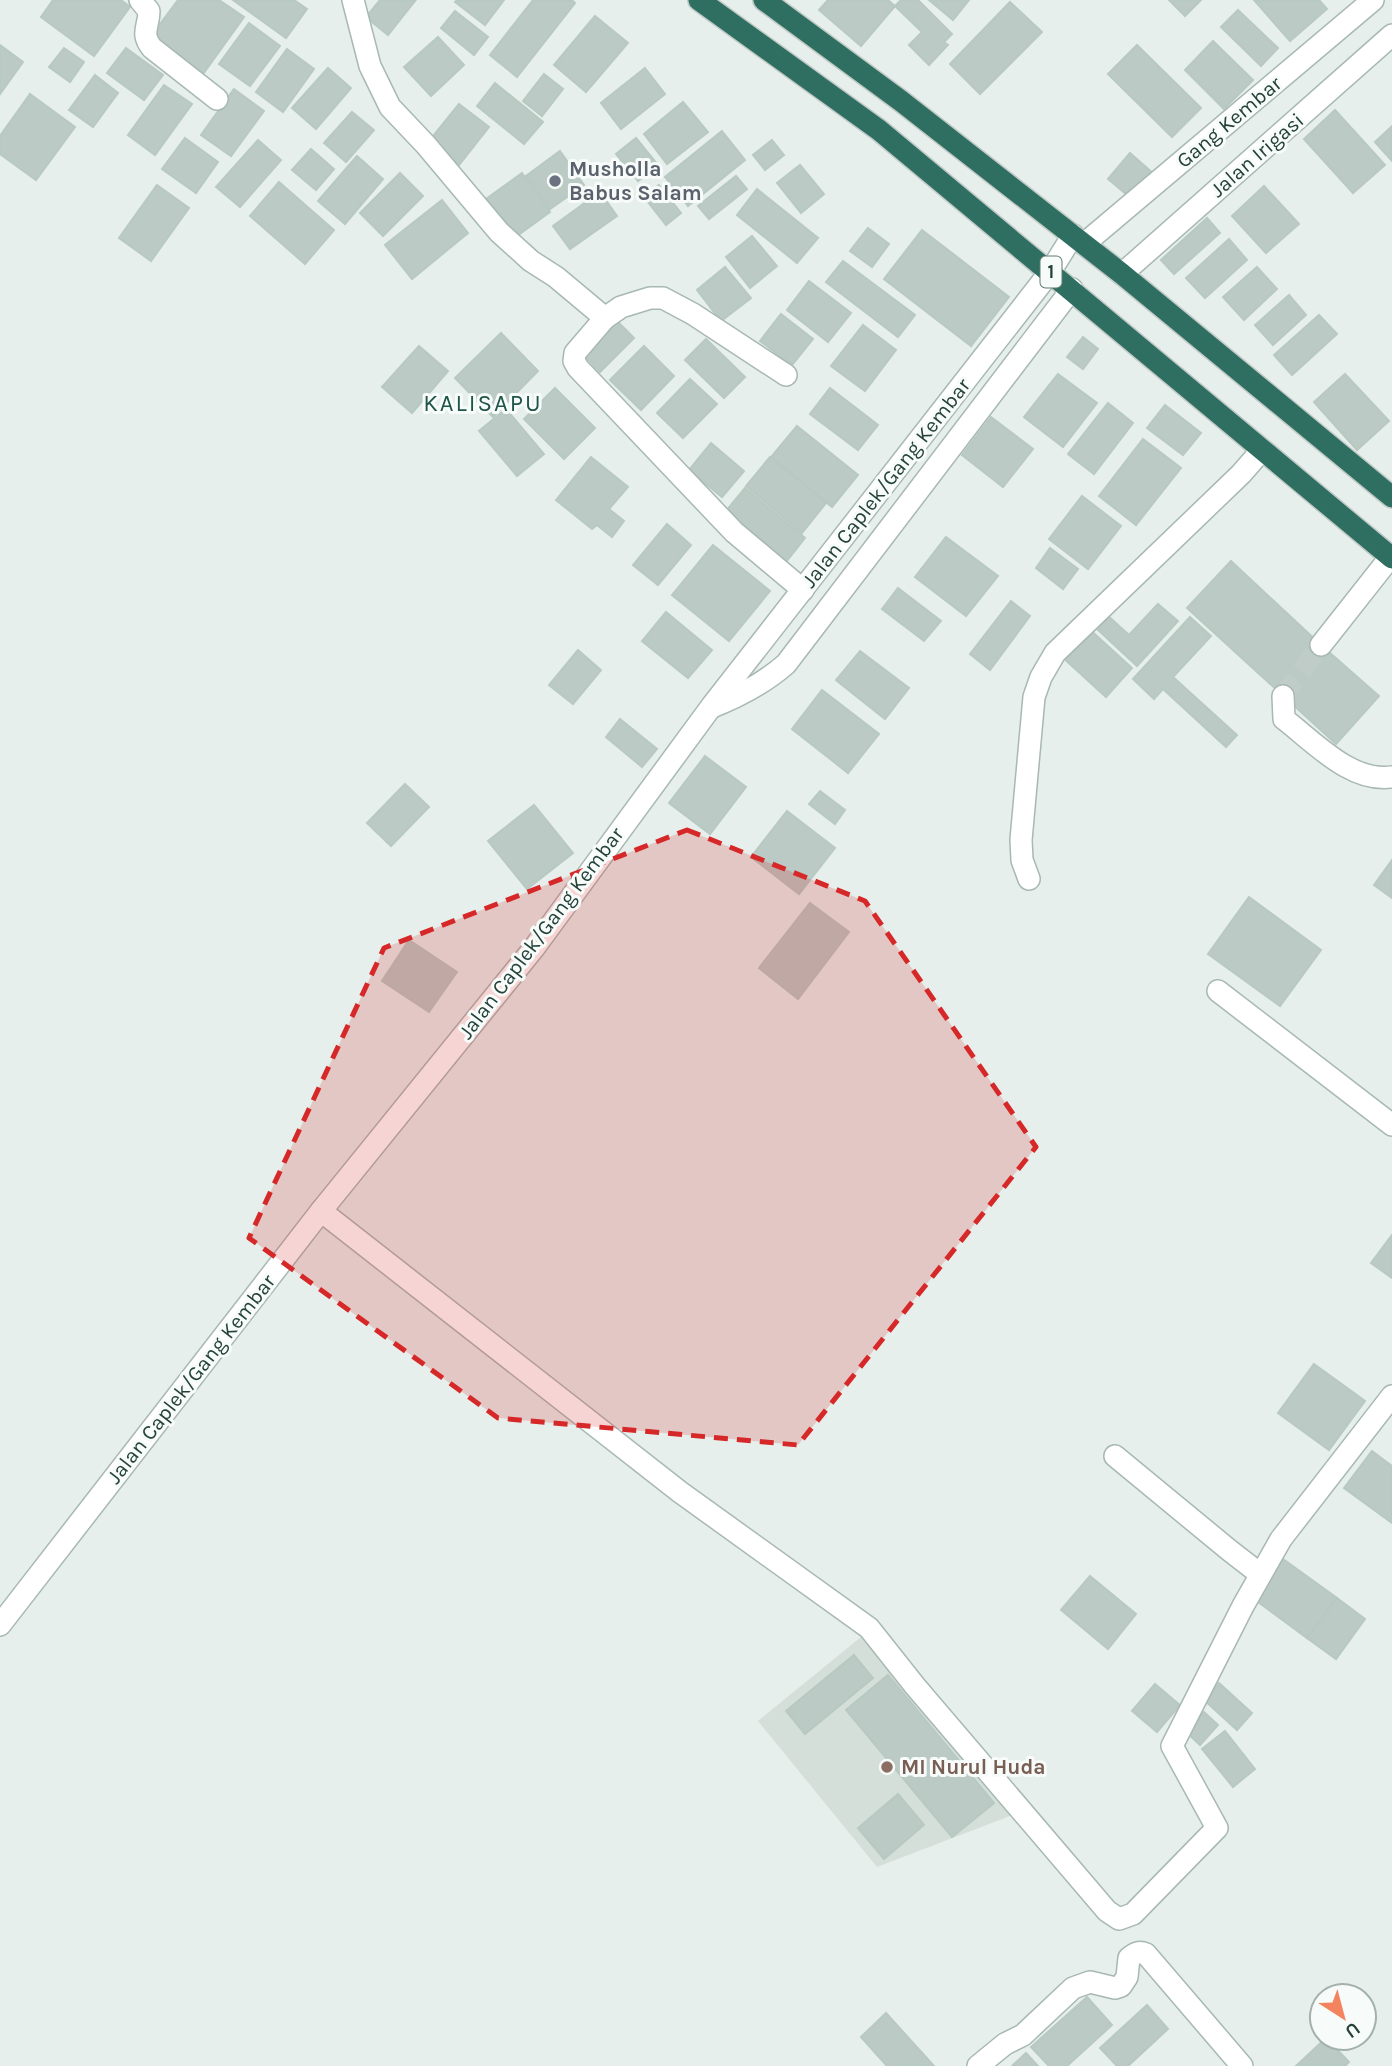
<svg xmlns="http://www.w3.org/2000/svg" width="1392" height="2066" font-family="Karla,sans-serif">
  <style>
    .built { fill: #d4dfda }
    .building { fill: #bbcac4; stroke: #b8c9c2; stroke-width: 2 }
    .lines { fill: none; stroke-linecap: round; stroke-linejoin: round }
    .minor-tunnel { stroke: #bfccc8; stroke-width: 21; stroke-dasharray: 21 10; stroke-linecap: butt }
    .minor-casing { stroke: #a8b8b2; stroke-width: 24 }
    .highway-casing { stroke: #c2cac8; stroke-width: 24 }
    .minor { stroke: #fff; stroke-width: 21 }
    .highway { stroke: #2f6f62; stroke-width: 21 }
    .marked { fill: #d62828; fill-opacity: 0.2; stroke: #d62828; stroke-width: 5; stroke-dasharray: 14 9; stroke-linejoin: round }
    .worship-dot { fill: #6b7280; stroke: #f7fbf9; stroke-width: 2.5 }
    .education-dot { fill: #8d6e63; stroke: #f7fbf9; stroke-width: 2.5 }
    .labels { text-anchor: middle; dominant-baseline: central; stroke-width: 6; stroke-linejoin: round; paint-order: stroke }
    .shield { fill: #f7fbf9; stroke: #637a73; stroke-width: 2 }
    .shield-label { font-size: 19px; font-weight: bold; fill: #24423a }
    .street-label { font-size: 21px; fill: #24423a; stroke: #f7fbf9 }
    .worship-label { font-size: 21px; font-weight: bold; fill: #5b616d; stroke: #f7fbf9; text-anchor: start }
    .education-label { font-size: 21px; font-weight: bold; fill: #785e54; stroke: #f7fbf9; text-anchor: start }
    .quarter-label { font-size: 24px; letter-spacing: 2px; fill: #1f5548; stroke: #f7fbf9 }
  </style>
  <rect width="100%" height="100%" fill="#e6efeb"/>
  <path class="built" d="M867 1632 1015 1814 877 1867 758 1721Z"/>
  <g class="building">
    <path d="M53 0H121L130 7 94 56 41 17Z"/>
    <path d="M178 0H219L244 17 203 74 151 36Z"/>
    <path d="M233 0H294L307 9 286 38Z"/>
    <path d="M380 0 415 1 388 35 366 17Z"/>
    <path d="M457 0H504L485 25 455 2Z"/>
    <path d="M533 0H572L575 3 517 77 490 55Z"/>
    <path d="M828 0H888L895 6 861 46 819 10Z"/>
    <path d="M901 0H918L952 34 944 42 948 45 929 65 909 45 922 32 895 6Z"/>
    <path d="M929 0H969L953 20Z"/>
    <path d="M1169 0H1201L1185 16Z"/>
    <path d="M1254 0H1319L1327 9 1290 41Z"/>
    <path d="M1010 2 1042 32 980 94 950 64Z"/>
    <path d="M1238 10 1278 48 1261 66 1221 27Z"/>
    <path d="M455 11 488 37 474 55 441 28Z"/>
    <path d="M595 16 628 43 586 92 554 65Z"/>
    <path d="M249 23 280 46 250 86 219 64Z"/>
    <path d="M438 37 464 65 431 96 404 67Z"/>
    <path d="M1213 41 1253 80 1224 109 1185 70Z"/>
    <path d="M0 45 23 62 0 94Z"/>
    <path d="M1137 45 1201 108 1172 137 1108 74Z"/>
    <path d="M64 48 84 62 70 82 49 67Z"/>
    <path d="M126 48 163 75 144 100 107 73Z"/>
    <path d="M287 49 314 69 283 112 256 92Z"/>
    <path d="M328 68 351 88 316 129 292 108Z"/>
    <path d="M645 68 665 94 621 129 601 103Z"/>
    <path d="M544 74 563 89 542 116 523 101Z"/>
    <path d="M95 75 118 93 93 127 69 110Z"/>
    <path d="M495 83 543 122 524 144 477 106Z"/>
    <path d="M164 85 192 104 155 155 128 135Z"/>
    <path d="M234 89 264 111 231 156 201 135Z"/>
    <path d="M30 94 75 127 36 180 0 154V136Z"/>
    <path d="M683 102 708 132 667 164 644 134Z"/>
    <path d="M459 104 489 127 459 165 429 141Z"/>
    <path d="M1335 110 1385 165 1353 193 1304 139Z"/>
    <path d="M352 112 374 130 346 162 324 143Z"/>
    <path d="M1392 126V161L1375 142Z"/>
    <path d="M722 131 745 160 688 206 665 177Z"/>
    <path d="M185 138 218 162 196 193 162 169Z"/>
    <path d="M636 138 658 165 638 181 616 154Z"/>
    <path d="M258 140 281 160 240 207 216 187Z"/>
    <path d="M772 140 784 155 765 170 753 155Z"/>
    <path d="M311 149 334 169 316 190 292 170Z"/>
    <path d="M560 151 584 185 550 209 526 176Z"/>
    <path d="M1130 153 1154 174 1133 200 1108 179Z"/>
    <path d="M357 156 383 179 345 224 318 201Z"/>
    <path d="M800 165 824 194 801 213 777 183Z"/>
    <path d="M400 173 423 196 383 236 360 213Z"/>
    <path d="M522 173 550 212 514 238 486 199Z"/>
    <path d="M736 176 747 189 709 219 698 206Z"/>
    <path d="M279 182 334 230 305 264 250 216Z"/>
    <path d="M157 185 189 208 151 261 119 238Z"/>
    <path d="M659 185 681 213 666 225 644 197Z"/>
    <path d="M1264 186 1299 224 1266 253 1232 216Z"/>
    <path d="M757 189 818 238 797 263 737 215Z"/>
    <path d="M600 192 617 216 570 249 553 226Z"/>
    <path d="M442 200 468 233 412 279 385 245Z"/>
    <path d="M1207 218 1220 233 1174 274 1161 260Z"/>
    <path d="M868 228 889 244 872 267 850 251Z"/>
    <path d="M922 230 1009 297 971 346 884 279Z"/>
    <path d="M752 236 777 266 750 288 726 257Z"/>
    <path d="M1229 239 1247 260 1205 298 1186 278Z"/>
    <path d="M843 261 915 315 898 337 826 282Z"/>
    <path d="M725 267 751 298 721 321 697 290Z"/>
    <path d="M1257 267 1277 289 1244 320 1223 297Z"/>
    <path d="M809 281 851 313 828 342 787 310Z"/>
    <path d="M1289 295 1306 315 1273 345 1255 325Z"/>
    <path d="M781 314 813 339 792 365 760 341Z"/>
    <path d="M1319 315 1337 334 1292 375 1274 355Z"/>
    <path d="M613 317 634 338 600 372 580 351Z"/>
    <path d="M863 325 896 350 865 391 831 366Z"/>
    <path d="M501 333 538 371 493 417 455 378Z"/>
    <path d="M1083 337 1098 349 1083 369 1067 357Z"/>
    <path d="M706 339 745 377 724 398 685 360Z"/>
    <path d="M419 346 448 371 412 413 382 387Z"/>
    <path d="M644 346 674 376 641 410 610 380Z"/>
    <path d="M1058 374 1097 403 1063 447 1024 417Z"/>
    <path d="M1345 374 1389 421 1357 450 1314 402Z"/>
    <path d="M690 379 717 404 683 438 657 413Z"/>
    <path d="M555 388 595 428 564 459 524 419Z"/>
    <path d="M830 388 878 425 858 450 810 414Z"/>
    <path d="M1108 403 1133 423 1094 474 1068 454Z"/>
    <path d="M1165 405 1201 433 1183 455 1147 428Z"/>
    <path d="M506 409 544 454 517 476 479 431Z"/>
    <path d="M991 417 1033 449 1003 487 962 455Z"/>
    <path d="M797 426 858 475 832 507 771 457Z"/>
    <path d="M1143 439 1181 468 1136 525 1099 496Z"/>
    <path d="M711 443 744 471 722 497 689 470Z"/>
    <path d="M591 457 628 487 609 509 624 521 612 537 597 525 592 529 556 500Z"/>
    <path d="M770 457 826 503 802 533 746 486Z"/>
    <path d="M745 488 805 538 782 567 721 517Z"/>
    <path d="M1082 496 1121 526 1088 569 1049 539Z"/>
    <path d="M667 524 691 545 658 585 633 565Z"/>
    <path d="M946 537 998 576 966 616 915 577Z"/>
    <path d="M713 545 770 591 729 641 672 595Z"/>
    <path d="M1050 548 1078 569 1063 589 1036 568Z"/>
    <path d="M1231 561 1321 645 1379 696 1336 744 1187 608Z"/>
    <path d="M898 588 941 621 924 641 882 609Z"/>
    <path d="M1011 601 1030 616 990 670 970 654Z"/>
    <path d="M1158 604 1178 621 1137 666 1096 628 1108 616 1129 635Z"/>
    <path d="M666 612 712 650 688 678 642 641Z"/>
    <path d="M1190 617 1211 636 1173 677 1237 735 1226 747 1163 689 1154 699 1133 679Z"/>
    <path d="M1087 627 1132 668 1106 697 1061 656Z"/>
    <path d="M578 650 601 670 573 704 549 685Z"/>
    <path d="M860 651 909 688 885 719 836 680Z"/>
    <path d="M822 690 879 734 848 773 792 729Z"/>
    <path d="M620 719 657 749 642 767 606 737Z"/>
    <path d="M705 756 746 787 710 834 669 803Z"/>
    <path d="M405 784 429 807 391 846 367 823Z"/>
    <path d="M820 791 845 810 835 824 809 804Z"/>
    <path d="M534 805 573 853 527 889 488 841Z"/>
    <path d="M787 811 835 848 799 894 751 857Z"/>
    <path d="M1392 860V898L1374 885Z"/>
    <path d="M1249 897 1321 950 1280 1006 1208 954Z"/>
    <path d="M810 903 849 932 798 999 759 968Z"/>
    <path d="M409 940 457 972 429 1012 382 981Z"/>
    <path d="M1392 1235V1278L1371 1263Z"/>
    <path d="M1314 1364 1365 1401 1329 1450 1278 1413Z"/>
    <path d="M1372 1451 1392 1466V1523L1344 1488Z"/>
    <path d="M1283 1559 1337 1598 1307 1638 1254 1599Z"/>
    <path d="M1090 1576 1136 1614 1108 1649 1061 1610Z"/>
    <path d="M1337 1598 1365 1619 1336 1659 1307 1638Z"/>
    <path d="M854 1655 873 1678 805 1734 786 1711Z"/>
    <path d="M888 1675 994 1803 952 1837 846 1710Z"/>
    <path d="M1219 1683 1252 1713 1237 1730 1204 1700Z"/>
    <path d="M1155 1684 1180 1705 1157 1732 1132 1711Z"/>
    <path d="M1204 1712 1218 1725 1200 1745 1186 1732Z"/>
    <path d="M1225 1731 1255 1769 1233 1787 1202 1749Z"/>
    <path d="M898 1794 924 1825 884 1859 858 1828Z"/>
    <path d="M1087 1997 1112 2025 1067 2066H1049L1031 2047Z"/>
    <path d="M1147 2005 1168 2029 1128 2066H1117L1100 2048Z"/>
    <path d="M886 2013 934 2066H887L861 2037Z"/>
    <path d="M1326 2038 1349 2062 1345 2066H1296Z"/>
    <path d="M1026 2053 1038 2066H1012Z"/>
  </g>
  <g class="lines">
    <path class="minor-tunnel" d="M1283 696 1321 645"/>
    <g class="minor-casing">
      <g id="minor">
        <path d="M140 0 149 11C149 27 140 33 152 48L217 99"/>
        <path d="M353 0 370 66 390 107 426 145 499 232 531 261 556 277 605 318 575 353 574 361 578 368 734 532 803 590"/>
        <path d="M1084 244 1373 0"/>
        <path d="M1122 274 1392 35"/>
        <path d="M605 318 621 307 650 298H663L693 314 786 375"/>
        <path d="M1321 645 1392 555"/>
        <path d="M1283 696 1284 719C1314 742 1351 783 1392 777"/>
        <path d="M712 707C740 696 763 684 786 664L1072 289"/>
        <path d="M1029 879 1022 860 1021 840 1034 697 1041 677 1055 653 1241 474 1262 450"/>
        <path d="M1218 991 1392 1125"/>
        <path d="M321 1211 680 1492 869 1628 915 1686 1107 1911 1119 1919 1133 1914 1217 1828 1172 1746 1243 1606 1281 1539 1392 1396"/>
        <path d="M1115 1456 1229 1550 1260 1574"/>
        <path d="M0 1625 321 1211 534 948 711 707 1050 272 1073 235"/>
        <path d="M978 2066 1005 2044 1023 2035 1073 1988 1090 1982 1115 1988 1121 1986 1127 1977 1129 1958C1135 1953 1139 1951 1146 1954L1242 2066"/>
      </g>
    </g>
    <g class="highway-casing">
      <g id="highway">
        <path d="M699 0 879 130 1392 558"/>
        <path d="M764 0 901 101 1122 274 1392 497"/>
      </g>
    </g>
    <use href="#minor" class="minor"/>
    <use href="#highway" class="highway"/>
  </g>
  <path class="marked" d="M687 830 865 901 1036 1147 798 1445 498 1418 249 1238 384 948Z"/>
  <circle class="worship-dot" cx="555" cy="181" r="7"/>
  <circle class="education-dot" cx="887" cy="1767" r="7"/>
  <g class="labels">
    <rect class="shield" x="1040.5" y="256.5" width="21" height="31" rx="5"/>
    <g class="shield-label">
      <text x="1051" y="272">1</text>
    </g>
    <g class="street-label">
      <text transform="translate(1229 122) rotate(-40)">Gang Kembar</text>
      <text transform="translate(1257 155) rotate(-41)">Jalan Irigasi</text>
      <text transform="translate(886 483) rotate(-52)">Jalan Caplek/Gang Kembar</text>
      <text transform="translate(541 933) rotate(-53)">Jalan Caplek/Gang Kembar</text>
      <text transform="translate(191 1379) rotate(-52)">Jalan Caplek/Gang Kembar</text>
    </g>
    <g class="worship-label">
      <text x="569" y="169">Musholla<tspan x="569" dy="24">Babus Salam</tspan></text>
    </g>
    <g class="education-label">
      <text x="901" y="1767">MI Nurul Huda</text>
    </g>
    <g class="quarter-label">
      <text x="483" y="403">KALISAPU</text>
    </g>
  </g>
  <g transform="translate(1343 2017) rotate(144)"><circle r="33" fill="#f7fbf9" stroke="#a3b1ad" stroke-width="2"/>
  <path d="M0-5L12 26L0 18L-12 26Z" fill="#f4845f"/>
  <text y="-10" font-size="19" font-weight="bold" text-anchor="middle" fill="#24423a">U</text>
  </g>
</svg>
